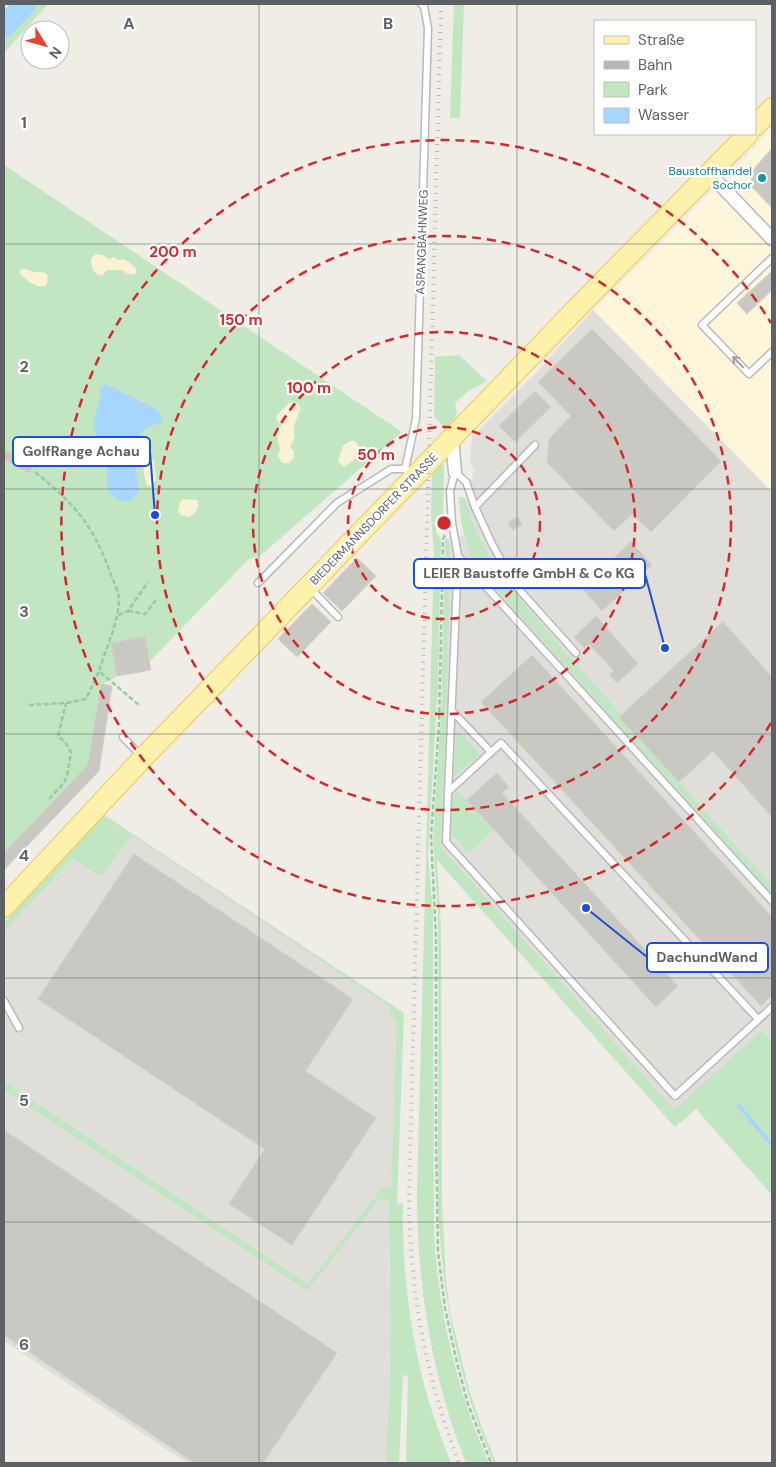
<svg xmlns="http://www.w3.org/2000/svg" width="776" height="1467" font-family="'DM Sans',sans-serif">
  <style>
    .commercial { fill: #fdf6db }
    .industrial { fill: #e0ded9 }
    .green { fill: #c2e6c2 }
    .sand { fill: #faf2d5 }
    .water { fill: #a6d6fd }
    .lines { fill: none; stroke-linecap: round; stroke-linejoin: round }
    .stream { stroke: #a6d6fd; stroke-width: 4 }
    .river { stroke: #a6d6fd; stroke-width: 22 }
    .building { fill: #cac8c2; stroke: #d3cfc3 }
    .service-casing { stroke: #b7babe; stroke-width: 9 }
    .minor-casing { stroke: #b7babe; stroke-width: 15 }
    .primary-casing { stroke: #efc85e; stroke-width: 22 }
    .path { stroke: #9bc6a8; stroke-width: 2.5; stroke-dasharray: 5 2.5; stroke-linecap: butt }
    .service { stroke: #fff; stroke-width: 6 }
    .minor { stroke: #fff; stroke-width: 12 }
    .primary { stroke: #fdf1ab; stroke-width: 20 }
    .rail { stroke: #b5b6b6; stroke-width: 4; stroke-dasharray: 1 6; stroke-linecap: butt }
    .oneway { stroke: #9ea0a3 }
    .grid { fill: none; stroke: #5d6065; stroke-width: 1; stroke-opacity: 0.55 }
    .ring { fill: none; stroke: #d62828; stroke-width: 2.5; stroke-dasharray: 9 6 }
    .culture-dot { fill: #0f9aa8; stroke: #fff; stroke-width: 2 }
    .labels { text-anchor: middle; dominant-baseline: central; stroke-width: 4.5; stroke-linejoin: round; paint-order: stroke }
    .culture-label { font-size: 12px; fill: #0d838f; stroke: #fff; text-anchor: end }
    .street-label { font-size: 12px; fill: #5d6065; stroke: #fff }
    .grid-label { font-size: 16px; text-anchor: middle; font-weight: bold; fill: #5d6065; stroke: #fff; stroke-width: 4.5; stroke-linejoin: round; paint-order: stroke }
    .centre { fill: #d62828; stroke: #fff; stroke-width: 2.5 }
    .ring-label { font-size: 15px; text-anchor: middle; font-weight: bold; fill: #d62828; stroke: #fff; stroke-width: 4.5; stroke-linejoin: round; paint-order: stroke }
    .leader { fill: none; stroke: #1d4ed8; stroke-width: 2 }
    .callout-dot { fill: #1d4ed8; stroke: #fff; stroke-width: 2 }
    .callout { fill: #fff; stroke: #1d4ed8; stroke-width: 2 }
    .callout-label { font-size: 14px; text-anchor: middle; font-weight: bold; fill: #5d6065 }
  </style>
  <rect width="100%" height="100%" fill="#efede5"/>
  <path class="commercial" d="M772 127V492L593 310 745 159Z"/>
  <g class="industrial">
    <path d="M593 310 772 492V1045L675 1127 437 859 447 541 472 532 463 507 474 470 470 461 472 437 536 373Z"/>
    <path d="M104 815 404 1013 388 1253 390 1294V1346L386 1463H187L4 1341V927Z"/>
  </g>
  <g class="green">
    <path d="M34 4H48L4 53V36Z"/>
    <path d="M454 4H464L460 118H450Z"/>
    <path d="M4 165 402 432 260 556 249 559 150 661 145 637 111 643 117 676 101 685 88 765 4 853Z"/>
    <path d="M459 355 487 381 467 392 455 403 457 413 447 430 434 416 435 357Z"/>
    <path d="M441 464 444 465 443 521 442 525 437 526 436 533 441 539 438 684 428 855 433 913 434 1235C439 1313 457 1392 489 1463H466C431 1376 417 1284 417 1191L434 554 431 515 432 470 438 465Z"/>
    <path d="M459 497H464L465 499 476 531 496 570 493 574 495 572 501 578 502 577 559 645 622 715 620 717 772 885V894L475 566C466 545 459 521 459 497Z"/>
    <path d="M445 538 449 539 450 556C448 653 446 750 440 846L674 1110 761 1031 769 1039 772 1037V1195L696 1109 675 1127 437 860 441 926 442 1202 446 1280 450 1312 469 1390 481 1425 496 1463H494L492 1459C457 1376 442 1295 438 1205V918L433 839 441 715Z"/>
    <path d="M458 731 480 755 455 776 454 774 456 733Z"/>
    <path d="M457 790 494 830 469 853 450 832 453 801Z"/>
    <path d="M101 813 404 1013 397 1205 403 1203C402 1261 408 1320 422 1376 429 1406 440 1435 451 1463H406L408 1376 403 1375 399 1463H386C387 1424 390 1384 390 1345 391 1296 388 1248 389 1200H379L307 1291 4 1090V1081L308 1284 382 1188H391L397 1020 390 1016V1007L132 835 102 875 96 874 73 858 4 931V923Z"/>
  </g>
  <g class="sand">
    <path d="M96 254 103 255 108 259 114 257 119 260 124 259 135 267 137 273 132 275 126 273 122 270H107L102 276C92 273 91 267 91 258Z"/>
    <path d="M22 269C30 269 34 274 42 272L47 274C51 299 25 281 19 272Z"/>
    <path d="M295 402 300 406C300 419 291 421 295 437L290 447 294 451V458L289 463H282L278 456 280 449 276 432 282 426 277 421 276 416 289 403Z"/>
    <path d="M351 441H355C364 451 354 462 344 467L338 461 343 446Z"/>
    <path d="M150 458 154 461 156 480 152 486H148C144 479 143 469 143 462Z"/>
    <path d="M183 499 197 500C201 508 195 514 189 517L180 515 178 511 180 502Z"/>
  </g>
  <path class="water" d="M106 384 158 410 162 418 160 423C155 425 149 426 145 429 128 440 137 474 139 491L133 499 125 502 115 498 108 490 106 456 97 441 94 421 101 393 100 387Z"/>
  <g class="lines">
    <path class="stream" d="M739 1106 772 1145"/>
    <path class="river" d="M4 27 25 4"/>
  </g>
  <g class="building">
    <path d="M772 148V208L751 186 753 170Z"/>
    <path d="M771 272 772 274V290L747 314 737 303Z"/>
    <path d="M592 329 721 461 651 532 632 514 614 531 547 462 549 439 571 416 538 382Z"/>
    <path d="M535 391 551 407 515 442 499 426Z"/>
    <path d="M4 450 33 466 29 473 4 459Z"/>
    <path d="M518 517 522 525 512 530 508 522Z"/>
    <path d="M631 542 652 565 602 611 582 588Z"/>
    <path d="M357 558 376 576 342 611 323 593Z"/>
    <path d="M312 604 331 622 297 657 278 639Z"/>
    <path d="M596 616 638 664 617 683 609 675 614 671 589 644 584 648 574 637Z"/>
    <path d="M723 622 772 677V817L713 751 679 782 619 717Z"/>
    <path d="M145 637 151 670 117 676 111 643Z"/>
    <path d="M532 655 772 917V995L761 1006 481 702Z"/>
    <path d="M101 684 112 686 99 771 4 870V853L88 765Z"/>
    <path d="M497 773 509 787 502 793 678 986 656 1007 467 800Z"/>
    <path d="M134 854 353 999 257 1144 38 999Z"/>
    <path d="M305 1071 376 1118 292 1245 229 1204 265 1149 257 1144Z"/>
    <path d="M4 1130 337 1353 263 1463H194L4 1335Z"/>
  </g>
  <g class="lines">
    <g class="service-casing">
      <g id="service">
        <path d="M772 258 702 325 749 374 772 352"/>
        <path d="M412 477 405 469 416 419 428 28 424 6 421 4"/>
        <path d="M475 507 535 445"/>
        <path d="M458 556 772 901"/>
        <path d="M258 583 337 503 391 469H405"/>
        <path d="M311 589 338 617"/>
        <path d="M576 653 515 585 492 544 475 507 466 482 455 472 450 491 452 523 458 556 446 842 675 1096 772 1007"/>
        <path d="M452 711 491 752"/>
        <path d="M123 737 142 757"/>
        <path d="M448 792 501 743 758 1019"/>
        <path d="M4 1001 19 1028"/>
      </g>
    </g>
    <g class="minor-casing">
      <g id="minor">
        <path d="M710 174 772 239"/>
        <path d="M452 438 455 472"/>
      </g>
    </g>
    <g class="primary-casing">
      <g id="primary">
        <path d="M755 126 772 108"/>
        <path d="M4 907 143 758 580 305 748 134"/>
      </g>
    </g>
    <g class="path">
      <path d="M35 472C75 504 94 526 111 575 114 583 119 592 119 600 118 624 106 648 99 671L139 705"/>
      <path d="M445 535 443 539 439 725 431 836 436 937V1133L438 1252 445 1308 457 1363 468 1404 491 1463"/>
      <path d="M128 611 145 614 156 600"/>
      <path d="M118 615 128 611 148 582"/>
      <path d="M29 705 66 703 86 699 99 671"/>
      <path d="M49 799 64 783 67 776 71 752 65 742 58 736 66 703"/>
    </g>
    <use href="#service" class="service"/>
    <use href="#minor" class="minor"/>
    <use href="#primary" class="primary"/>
    <path class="rail" d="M441 4 409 1193C410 1293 424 1370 459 1463"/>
  </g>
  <defs><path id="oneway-shaft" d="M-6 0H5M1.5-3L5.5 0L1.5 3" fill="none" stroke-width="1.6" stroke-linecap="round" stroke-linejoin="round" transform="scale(1.25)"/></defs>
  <use class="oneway" href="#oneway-shaft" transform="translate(738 362) rotate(-134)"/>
  <path class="grid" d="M259 4V1463M517 4V1463M4 244H772M4 489H772M4 734H772M4 978H772M4 1222H772"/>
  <g class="ring">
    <circle cx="444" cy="523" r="96"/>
    <circle cx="444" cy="523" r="191"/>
    <circle cx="444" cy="523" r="287"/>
    <path d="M771 723A383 383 0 1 1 771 323"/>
  </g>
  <circle class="culture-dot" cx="762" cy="178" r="5"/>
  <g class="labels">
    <g class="culture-label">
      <text x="752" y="171">Baustoffhandel<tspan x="752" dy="14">Sochor</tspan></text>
    </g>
    <g class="street-label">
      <text transform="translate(422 242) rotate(-88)">ASPANGBAHNWEG</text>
      <text transform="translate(374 519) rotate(-46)">BIEDERMANNSDORFER STRASSE</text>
    </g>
  </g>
  <g class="grid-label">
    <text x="129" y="29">A</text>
    <text x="388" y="29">B</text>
    <text x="24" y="128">1</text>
    <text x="24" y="372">2</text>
    <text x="24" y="617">3</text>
    <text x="24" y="861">4</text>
    <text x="24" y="1106">5</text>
    <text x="24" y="1350">6</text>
  </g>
  <circle cx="444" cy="523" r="8" class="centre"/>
  <g class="ring-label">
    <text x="173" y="257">200 m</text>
    <text x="241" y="325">150 m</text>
    <text x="309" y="393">100 m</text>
    <text x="376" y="460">50 m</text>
  </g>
  <path class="leader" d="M155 515L150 452M665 648L645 574M586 908L647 957"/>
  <g class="callout-dot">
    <circle cx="155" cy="515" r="5"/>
    <circle cx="665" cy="648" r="5"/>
    <circle cx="586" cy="908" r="5"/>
  </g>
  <g class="callout">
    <rect x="13" y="437" width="137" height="29" rx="5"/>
    <rect x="414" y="559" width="231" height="29" rx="5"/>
    <rect x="647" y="943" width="121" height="29" rx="5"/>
  </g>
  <g class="callout-label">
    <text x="81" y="456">GolfRange Achau</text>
    <text x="529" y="578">LEIER Baustoffe GmbH &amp; Co KG</text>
    <text x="707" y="962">DachundWand</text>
  </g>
  <rect width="776" height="1467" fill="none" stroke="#5d6065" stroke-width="10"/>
  <rect x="594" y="20" width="162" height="115" fill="#ffffff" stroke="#bebfc1"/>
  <rect x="604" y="36" width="25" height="8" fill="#fdf1ab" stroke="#bebfc1"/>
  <text x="638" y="45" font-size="15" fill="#5d6065">Straße</text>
  <rect x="604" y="61" width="25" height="8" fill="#b5b6b6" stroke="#bebfc1"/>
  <text x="638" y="70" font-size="15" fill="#5d6065">Bahn</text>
  <rect x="604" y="82" width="25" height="15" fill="#c2e6c2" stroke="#bebfc1"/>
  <text x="638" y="95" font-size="15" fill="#5d6065">Park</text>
  <rect x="604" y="108" width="25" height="15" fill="#a6d6fd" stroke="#bebfc1"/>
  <text x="638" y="120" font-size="15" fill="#5d6065">Wasser</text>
  <g transform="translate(45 45) rotate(127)"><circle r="24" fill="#ffffff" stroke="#bebfc1"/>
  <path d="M0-4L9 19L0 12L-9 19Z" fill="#e64433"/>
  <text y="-8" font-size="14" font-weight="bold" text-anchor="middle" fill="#5d6065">N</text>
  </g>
</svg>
